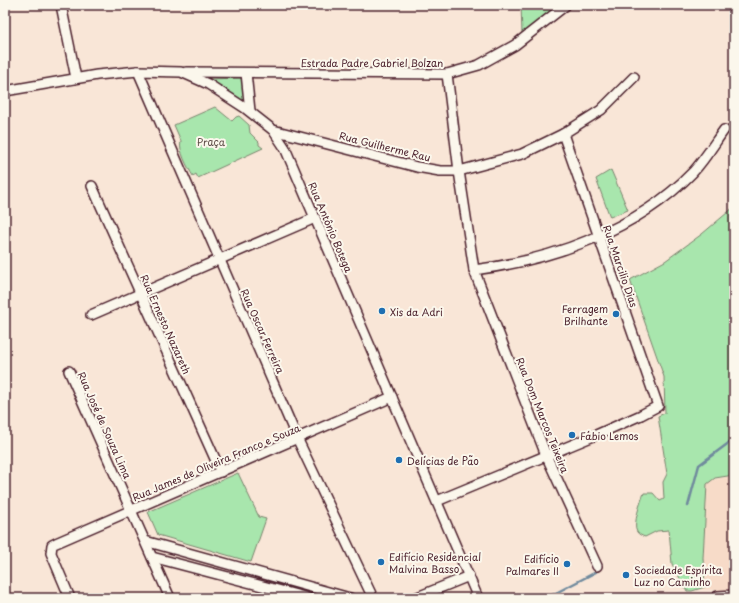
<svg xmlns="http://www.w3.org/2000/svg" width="739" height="603" font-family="'Playpen Sans',sans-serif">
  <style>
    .built { fill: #f7dbc8 }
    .green { fill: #a8e6ad; stroke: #79826c }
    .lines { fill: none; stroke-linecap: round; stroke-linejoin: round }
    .stream { stroke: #6f8a9d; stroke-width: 2.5 }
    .minor-casing { stroke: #4a1f2b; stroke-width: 12 }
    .highway-casing { stroke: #4a1f2b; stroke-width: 16 }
    .minor { stroke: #fbf7ec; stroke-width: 9 }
    .highway { stroke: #fbf7ec; stroke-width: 13 }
    .poi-dot { fill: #1f6fb2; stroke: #fbf7ec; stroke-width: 1.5 }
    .labels { text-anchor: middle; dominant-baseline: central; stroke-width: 4; stroke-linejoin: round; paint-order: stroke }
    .street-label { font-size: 10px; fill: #4a1f2b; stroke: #fbf7ec }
    .park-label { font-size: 10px; fill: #62514c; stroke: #fbf7ec }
    .poi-label { font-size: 10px; fill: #4a1f2b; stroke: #fbf7ec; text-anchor: start }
  </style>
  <rect width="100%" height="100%" fill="#f9e6d7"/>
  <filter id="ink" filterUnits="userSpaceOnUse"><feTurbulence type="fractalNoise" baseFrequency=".025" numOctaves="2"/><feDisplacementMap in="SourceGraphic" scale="8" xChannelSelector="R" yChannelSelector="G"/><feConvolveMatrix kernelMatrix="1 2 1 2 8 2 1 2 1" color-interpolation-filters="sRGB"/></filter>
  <g filter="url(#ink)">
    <path class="built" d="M734 476V591L702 589 707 481Z"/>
    <g class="green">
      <path d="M521 5H560L522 34Z"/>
      <path d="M242 78 244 101 207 79Z"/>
      <path d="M215 107 232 121 236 117 239 116 249 125 250 133 259 142V145L263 148 198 178 196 174 193 176C188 168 178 150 181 141L174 125Z"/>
      <path d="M611 170 628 210 610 217 596 179Z"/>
      <path d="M734 207V475L715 478 707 484 703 558 705 587 692 591H687L672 564 669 530 657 531 645 537C642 536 638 534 637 532 632 525 641 501 644 493H653L660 501 664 499 663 482 667 474 658 416 665 413 664 377 630 280 665 261 702 234Z"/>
      <path d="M238 473 259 517 266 519 251 562 158 535 148 512Z"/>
    </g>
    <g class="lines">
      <g class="stream">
        <path d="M688 506 699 465 734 439"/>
        <path d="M552 595 596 572"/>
      </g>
      <g class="minor-casing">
        <g id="minor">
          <path d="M61 5 76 78"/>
          <path d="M138 71 297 438 373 598"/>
          <path d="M186 72 447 74 479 65 515 45 566 5"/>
          <path d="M246 73 250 111"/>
          <path d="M447 74 459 171 474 270 546 455 597 566"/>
          <path d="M5 91 97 75 138 71 181 72 208 84 245 108 273 130 285 148 478 598"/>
          <path d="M273 130 417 167 440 171H459L522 154 563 134 601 110 634 77"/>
          <path d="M92 186 221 472"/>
          <path d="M474 270C552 260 637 230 693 172 705 159 714 144 724 130"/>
          <path d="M91 315 315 218"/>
          <path d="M69 371 170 598"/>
          <path d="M437 501 596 435 641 415 658 406 563 134"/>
          <path d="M145 541 350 598"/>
          <path d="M152 557 308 598"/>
          <path d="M70 598 51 553 52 545 56 543 392 397"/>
          <path d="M415 598 469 576"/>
        </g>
      </g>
      <g class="highway-casing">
        <path id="highway" d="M718 598 734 597"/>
      </g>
      <use href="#minor" class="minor"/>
      <use href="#highway" class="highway"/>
    </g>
  </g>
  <g class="poi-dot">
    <circle cx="382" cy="311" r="4"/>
    <circle cx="616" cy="314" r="4"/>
    <circle cx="572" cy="435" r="4"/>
    <circle cx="399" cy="460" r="4"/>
    <circle cx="381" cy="562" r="4"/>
    <circle cx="567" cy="564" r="4"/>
    <circle cx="626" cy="575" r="4"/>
  </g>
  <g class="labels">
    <g class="street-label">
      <text x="372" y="62">Estrada Padre Gabriel Bolzan</text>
      <text transform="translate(385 146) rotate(14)">Rua Guilherme Rau</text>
      <text transform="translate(331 227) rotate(67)">Rua Antônio Botega</text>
      <text transform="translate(621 266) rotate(71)">Rua Marcilio Dias</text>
      <text transform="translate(166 324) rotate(66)">Rua Ernesto Nazareth</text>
      <text transform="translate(263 331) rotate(66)">Rua Oscar Ferreira</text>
      <text transform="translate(543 415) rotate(68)">Rua Dom Marcos Teixeira</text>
      <text transform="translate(105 425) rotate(66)">Rua José de Souza Lima</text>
      <text transform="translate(216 462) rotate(-23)">Rua James de Oliveira Franco e Souza</text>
    </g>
    <g class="park-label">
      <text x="211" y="141">Praça</text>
    </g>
    <g class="poi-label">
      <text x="608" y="308" text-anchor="end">Ferragem<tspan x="608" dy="12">Brilhante</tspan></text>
      <text x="390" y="311">Xis da Adri</text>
      <text x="580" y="435">Fábio Lemos</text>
      <text x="407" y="460">Delícias de Pão</text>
      <text x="389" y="556">Edifício Residencial<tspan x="389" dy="12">Malvina Basso</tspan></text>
      <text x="559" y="558" text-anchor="end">Edifício<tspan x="559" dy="12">Palmares II</tspan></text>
      <text x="634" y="569">Sociedade Espírita<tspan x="634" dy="12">Luz no Caminho</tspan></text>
    </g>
  </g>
  <rect width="739" height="603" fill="none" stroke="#fbf7ec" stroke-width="20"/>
  <rect x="10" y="10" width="719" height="583" fill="none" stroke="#4a1f2b" stroke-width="1.5" filter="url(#ink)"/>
</svg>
